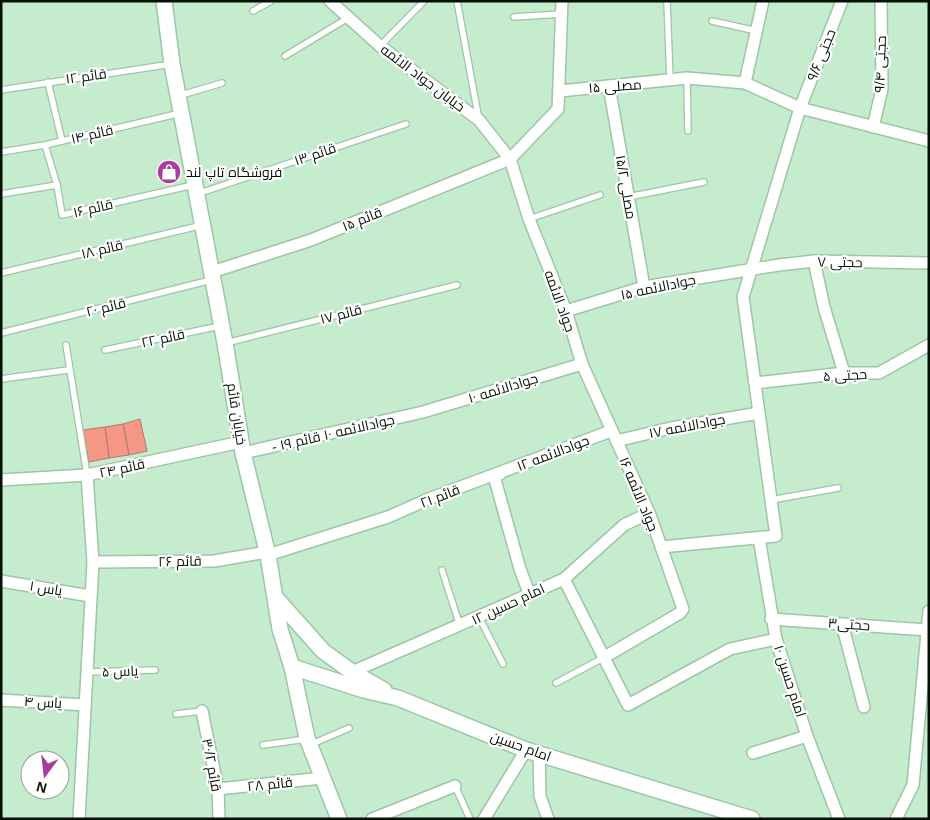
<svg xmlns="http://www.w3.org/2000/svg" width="930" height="820" font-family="Helvetica,Cairo,sans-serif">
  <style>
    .building { fill: #f69785; stroke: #a87b73 }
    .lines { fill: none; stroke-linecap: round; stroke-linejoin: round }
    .lane-casing { stroke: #9fc5a7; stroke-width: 8 }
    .street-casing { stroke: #9fc5a7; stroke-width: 14 }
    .secondary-casing { stroke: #9fc5a7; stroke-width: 18 }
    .lane { stroke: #fff; stroke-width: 5.5 }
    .street { stroke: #fff; stroke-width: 11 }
    .secondary { stroke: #fff; stroke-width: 15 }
    .labels { text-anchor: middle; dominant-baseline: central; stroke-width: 4.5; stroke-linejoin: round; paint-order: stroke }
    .street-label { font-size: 14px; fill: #041107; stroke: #fff }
    .poi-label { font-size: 14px; fill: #041107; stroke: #fff; text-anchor: start }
  </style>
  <rect width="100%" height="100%" fill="#c5eccd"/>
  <g class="building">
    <path d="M140 419 147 451 129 455 123 424Z"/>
    <path d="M123 424 129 455 109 458 105 427Z"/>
    <path d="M105 427 109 458 89 462 83 430Z"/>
  </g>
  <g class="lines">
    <g class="lane-casing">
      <g id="lane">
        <path d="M457 1 479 120"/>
        <path d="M667 1 670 81"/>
        <path d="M253 11 271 1"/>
        <path d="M514 17 561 14"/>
        <path d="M712 21 757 31"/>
        <path d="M380 46 424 1"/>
        <path d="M285 56 348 18"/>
        <path d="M687 78 688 131"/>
        <path d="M48 82 62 141"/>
        <path d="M1 90 172 64"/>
        <path d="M178 96 222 83"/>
        <path d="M45 145 57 185 62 215 193 185"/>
        <path d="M1 152 45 145 181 113"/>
        <path d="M1 194 57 185"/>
        <path d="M197 194 406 124"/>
        <path d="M628 197 704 182"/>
        <path d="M529 219 600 195"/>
        <path d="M1 273 203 225"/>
        <path d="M1 333 211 280"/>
        <path d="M226 343 457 285"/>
        <path d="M66 345 87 475"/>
        <path d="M105 350 220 326"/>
        <path d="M1 379 68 370"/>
        <path d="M771 500 838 488"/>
        <path d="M442 570 460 626"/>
        <path d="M479 617 503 664"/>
        <path d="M86 672 155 670"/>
        <path d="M556 683 603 658"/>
        <path d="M176 714 202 711"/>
        <path d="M312 744 349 728"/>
        <path d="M263 745 306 739"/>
        <path d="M455 786 470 819"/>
      </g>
    </g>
    <g class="street-casing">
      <g id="street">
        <path d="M330 1 380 46 479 120 510 159 529 219 566 311 582 364 650 515 683 609 680 613 603 658"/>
        <path d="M745 83 763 1"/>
        <path d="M609 86 644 287"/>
        <path d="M560 91 687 78 745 83 800 108 929 141"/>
        <path d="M873 127 882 89 881 1"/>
        <path d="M814 261 824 307 844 373"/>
        <path d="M212 272 311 240 510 159 558 109 562 1"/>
        <path d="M566 311 644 287 779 265 814 261 929 263"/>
        <path d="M755 383 844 373H879L929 345"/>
        <path d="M616 441 671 428 759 413"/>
        <path d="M243 453 423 412 582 364"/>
        <path d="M500 474 494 476 520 569 529 593"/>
        <path d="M1 480 87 475 241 442"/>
        <path d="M759 538 776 639 807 736 839 819"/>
        <path d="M661 547 776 536 743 297 800 108 842 1"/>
        <path d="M268 555 388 517 431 498 611 431"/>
        <path d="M93 562 214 561 267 552"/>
        <path d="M564 579 628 705 730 649 776 639"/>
        <path d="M1 581 90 596"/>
        <path d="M771 619 927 630"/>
        <path d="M842 624 864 707"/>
        <path d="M352 672 564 579 624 525 649 513"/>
        <path d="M1 700 85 705"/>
        <path d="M202 711 218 789 219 819"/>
        <path d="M753 753 807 736"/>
        <path d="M539 754 540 796 548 819"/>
        <path d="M218 789 322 778"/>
        <path d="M79 819 93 562 87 475"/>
        <path d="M372 819 455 786"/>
        <path d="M484 819 526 750"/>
        <path d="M896 819 913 785 929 611"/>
      </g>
    </g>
    <g class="secondary-casing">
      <g id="secondary">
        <path d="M164 1 172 64 225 343 243 453 268 555 280 629 292 667 307 738 339 819"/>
        <path d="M275 597 323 651 352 672 384 690"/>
        <path d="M292 667 364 690 398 698 526 750 752 819"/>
      </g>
    </g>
    <use href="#lane" class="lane"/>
    <use href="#street" class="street"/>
    <use href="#secondary" class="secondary"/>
  </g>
  <defs>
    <g id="shop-disc" transform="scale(1.25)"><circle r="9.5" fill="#a73d9e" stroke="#fff"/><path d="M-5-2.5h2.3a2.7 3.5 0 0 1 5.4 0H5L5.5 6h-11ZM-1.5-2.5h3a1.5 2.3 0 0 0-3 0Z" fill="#fff"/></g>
  </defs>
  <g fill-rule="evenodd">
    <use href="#shop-disc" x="169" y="172"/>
  </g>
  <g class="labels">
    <g class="street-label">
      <text transform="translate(821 55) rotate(-68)">حجتی ۹/۶</text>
      <text transform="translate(880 64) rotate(-88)">حجتی ۹/۴</text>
      <text transform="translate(86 76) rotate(-8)">قائم ۱۲</text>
      <text transform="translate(423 78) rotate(37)">خیابان جواد الائمه</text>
      <text transform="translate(615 86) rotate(-4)">مصلی ۱۵</text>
      <text transform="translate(92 134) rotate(-13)">قائم ۱۴</text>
      <text transform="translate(315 154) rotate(-19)">قائم ۱۳</text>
      <text transform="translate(626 187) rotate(80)">مصلی ۱۵/۲</text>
      <text transform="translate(93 208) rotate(-13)">قائم ۱۶</text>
      <text transform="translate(362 219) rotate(-22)">قائم ۱۵</text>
      <text transform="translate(102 249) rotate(-13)">قائم ۱۸</text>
      <text transform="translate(840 262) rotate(1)">حجتی ۷</text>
      <text transform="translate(658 287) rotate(-12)">جوادالائمه ۱۵</text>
      <text transform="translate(560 301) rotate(70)">جواد الائمه</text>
      <text transform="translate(106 307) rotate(-14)">قائم ۲۰</text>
      <text transform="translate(341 314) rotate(-14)">قائم ۱۷</text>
      <text transform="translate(163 338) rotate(-12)">قائم ۲۲</text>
      <text transform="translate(845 375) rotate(-3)">حجتی ۵</text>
      <text transform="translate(503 388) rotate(-17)">جوادالائمه ۱۰</text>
      <text transform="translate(237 414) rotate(81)">خیابان قائم</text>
      <text transform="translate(687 426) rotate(-11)">جوادالائمه ۱۷</text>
      <text transform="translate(333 433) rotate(-13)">- جوادالائمه ۱۰ قائم ۱۹</text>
      <text transform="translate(553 453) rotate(-21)">جوادالائمه ۱۲</text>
      <text transform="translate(122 468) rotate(-12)">قائم ۲۴</text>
      <text transform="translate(639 494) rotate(67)">جواد الائمه ۱۶</text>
      <text transform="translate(440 496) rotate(-21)">قائم ۲۱</text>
      <text transform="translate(180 561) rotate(-1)">قائم ۲۶</text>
      <text transform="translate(46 588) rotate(9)">یاس ۱</text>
      <text transform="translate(508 604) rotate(-25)">امام حسین ۱۲</text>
      <text transform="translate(849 624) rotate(4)">حجتی۳</text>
      <text transform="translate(120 671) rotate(-2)">یاس ۵</text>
      <text transform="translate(790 681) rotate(72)">۱۰ امام حسین</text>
      <text transform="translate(43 702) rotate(3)">یاس ۴</text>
      <text transform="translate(521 746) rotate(20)">امام حسین</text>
      <text transform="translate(212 765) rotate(79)">قاِئم ۳۰/۲</text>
      <text transform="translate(270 784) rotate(-6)">قائم ۲۸</text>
    </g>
    <g class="poi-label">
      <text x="186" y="172">فروشگاه تاپ لند</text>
    </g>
  </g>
  <rect width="930" height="820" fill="none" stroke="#041107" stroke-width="5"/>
  <g transform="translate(45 775) rotate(195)"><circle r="24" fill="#ffffff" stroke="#9ba09c"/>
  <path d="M0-4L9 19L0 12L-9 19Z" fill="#a73d9e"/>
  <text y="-8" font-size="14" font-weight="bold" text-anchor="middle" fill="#041107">N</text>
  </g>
</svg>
